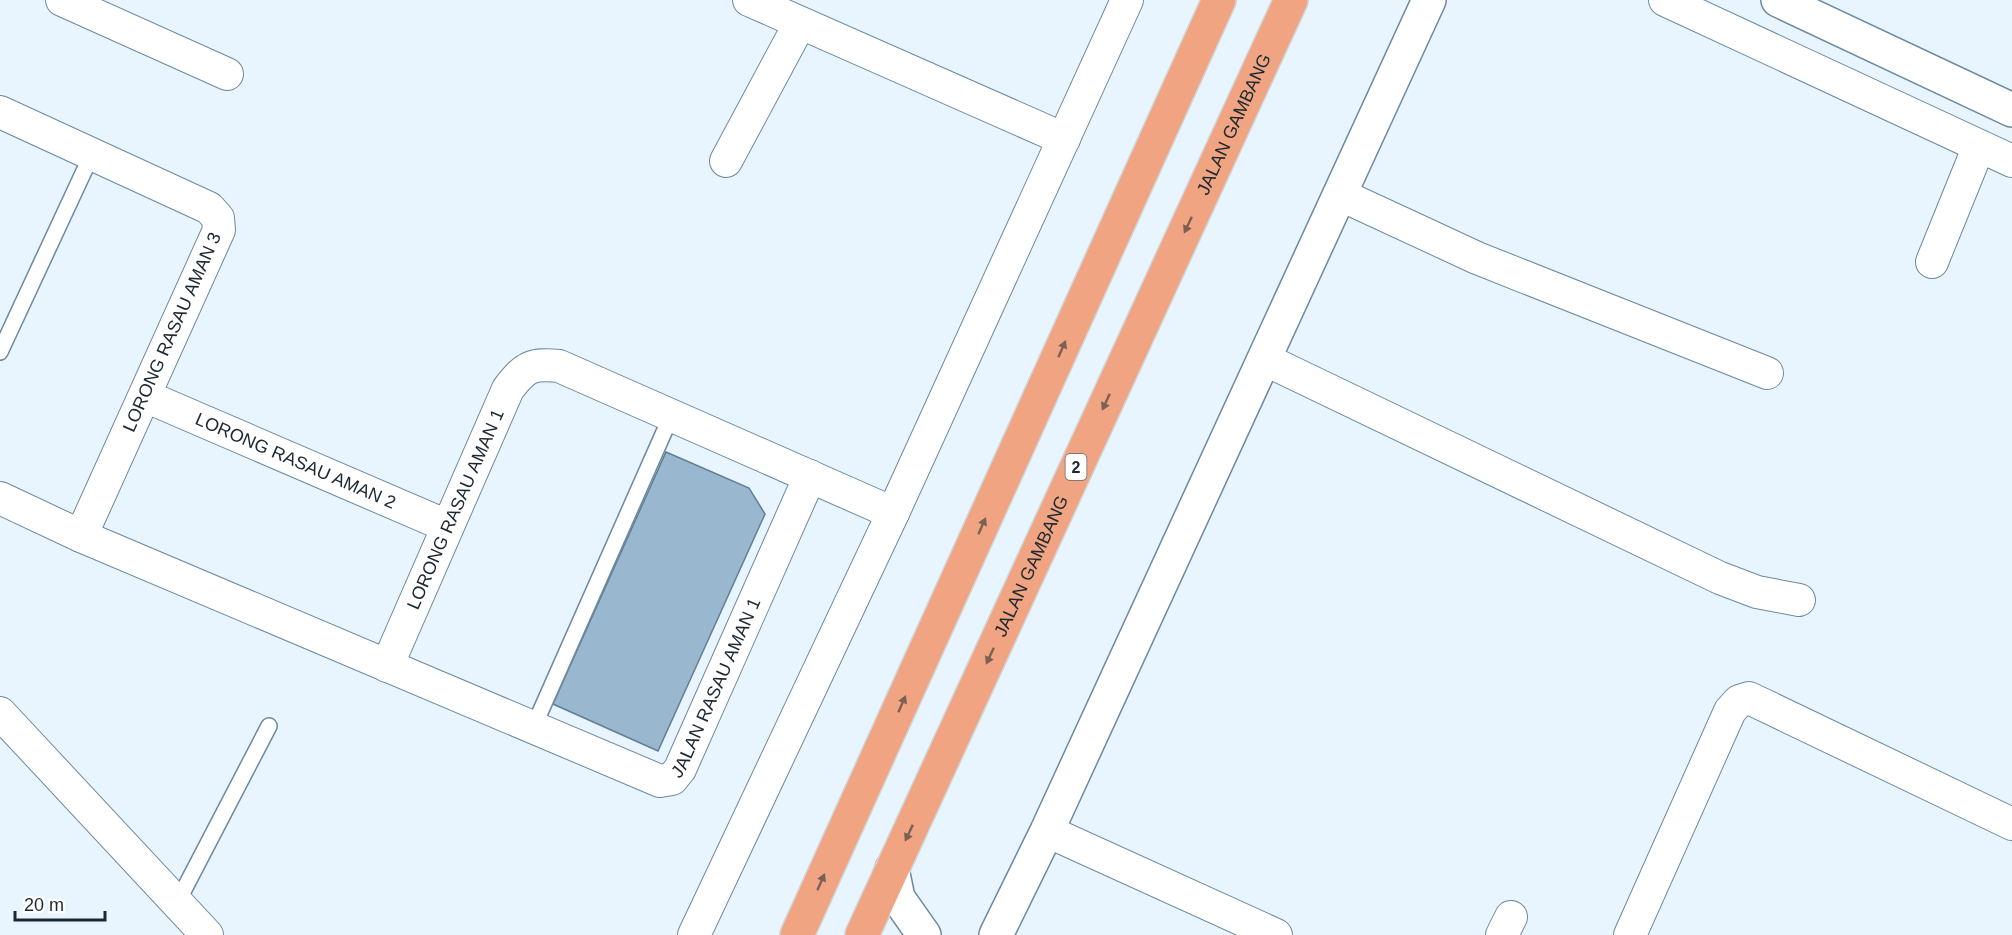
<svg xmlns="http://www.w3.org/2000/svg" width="2012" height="935" font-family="Helvetica,sans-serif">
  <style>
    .building { fill: #99b8cf; stroke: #607e94; stroke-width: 1.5 }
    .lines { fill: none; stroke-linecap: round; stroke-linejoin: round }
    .lane-casing { stroke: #6c89a0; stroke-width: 18 }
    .street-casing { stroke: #6c89a0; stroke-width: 34 }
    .secondary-casing { stroke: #6c89a0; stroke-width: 36 }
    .highway-casing { stroke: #d2d4d6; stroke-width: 36 }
    .lane { stroke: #fff; stroke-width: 15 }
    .street { stroke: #fff; stroke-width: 32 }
    .secondary { stroke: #fff; stroke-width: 33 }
    .highway { stroke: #f0a481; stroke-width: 33 }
    .oneway { fill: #7b6055 }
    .labels { text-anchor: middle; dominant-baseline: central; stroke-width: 4.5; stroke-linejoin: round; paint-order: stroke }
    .shield { fill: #fff; stroke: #60686f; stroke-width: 1.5 }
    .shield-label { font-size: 16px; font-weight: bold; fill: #1c2831 }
    .street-label { font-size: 18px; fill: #1c2831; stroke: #fff }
  </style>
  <rect width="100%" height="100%" fill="#e8f5ff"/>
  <path class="building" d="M666 452 749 488 765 514 658 751 553 704Z"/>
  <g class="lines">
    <g class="lane-casing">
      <g id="lane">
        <path d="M0 352 92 154"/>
        <path d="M534 726 672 414"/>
        <path d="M177 903 269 726"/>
      </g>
    </g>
    <g class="street-casing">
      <g id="street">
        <path d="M62 0 227 74"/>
        <path d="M749 0 1064 139"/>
        <path d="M1665 0 2012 161"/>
        <path d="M0 112 209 208 218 218 219 230 81 536"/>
        <path d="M726 161 800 23"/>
        <path d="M1341 195 1477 258 1767 373"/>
        <path d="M1932 262 1979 146"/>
        <path d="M1264 359 1720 578 1757 592 1799 600"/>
        <path id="s1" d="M145 396 447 526"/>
        <path id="s2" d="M0 498 81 536 660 781 672 779 680 769 810 476"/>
        <path id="s3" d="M387 666 508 389C525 367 531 363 559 366L893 513"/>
        <path d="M0 713 207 935"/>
        <path d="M1047 831 1276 935"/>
        <path d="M694 935 893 513 1127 0"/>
        <path d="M1502 935 1511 917"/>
        <path d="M1630 935 1730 711 1739 701 1749 698 2012 824"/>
      </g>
    </g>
    <g class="secondary-casing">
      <g id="secondary">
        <path d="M1778 0 2012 110"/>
        <path d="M892 869 898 898 924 935"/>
        <path d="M996 935 1047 831 1429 0"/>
      </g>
    </g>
    <g class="highway-casing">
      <g id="highway">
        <path d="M797 935 1219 0"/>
        <path id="s4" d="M862 935 1291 0"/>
      </g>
    </g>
    <use href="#lane" class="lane"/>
    <use href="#street" class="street"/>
    <use href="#secondary" class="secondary"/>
    <use href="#highway" class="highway"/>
  </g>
  <defs><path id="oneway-solid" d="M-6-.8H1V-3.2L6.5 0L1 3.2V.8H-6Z" transform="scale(1.5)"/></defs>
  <g class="oneway">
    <use href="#oneway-solid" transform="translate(1188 225) rotate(115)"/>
    <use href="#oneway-solid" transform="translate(1062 349) rotate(-66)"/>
    <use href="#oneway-solid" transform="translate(1106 402) rotate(115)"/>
    <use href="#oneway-solid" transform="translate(982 526) rotate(-66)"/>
    <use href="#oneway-solid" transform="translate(990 656) rotate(115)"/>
    <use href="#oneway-solid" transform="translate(902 704) rotate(-66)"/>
    <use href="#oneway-solid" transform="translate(909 833) rotate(115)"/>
    <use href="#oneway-solid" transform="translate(821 882) rotate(-66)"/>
  </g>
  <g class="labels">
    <rect class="shield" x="1065.5" y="454" width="21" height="26" rx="4.5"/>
    <g class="shield-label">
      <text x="1076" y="467">2</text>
    </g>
    <g class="street-label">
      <text stroke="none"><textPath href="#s4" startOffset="892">JALAN GAMBANG</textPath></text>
      <text transform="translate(172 332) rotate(-66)">LORONG RASAU AMAN 3</text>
      <text stroke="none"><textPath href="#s1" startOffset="164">LORONG RASAU AMAN 2</textPath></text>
      <text stroke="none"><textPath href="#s3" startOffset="171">LORONG RASAU AMAN 1</textPath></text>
      <text stroke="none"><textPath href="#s4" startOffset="406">JALAN GAMBANG</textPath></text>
      <text stroke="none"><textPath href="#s2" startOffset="832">JALAN RASAU AMAN 1</textPath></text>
    </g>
  </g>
  <path d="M15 911v9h90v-9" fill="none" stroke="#1c2831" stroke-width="3"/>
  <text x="24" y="911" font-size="18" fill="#1c2831" stroke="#ffffff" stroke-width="4.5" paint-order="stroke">20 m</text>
</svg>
